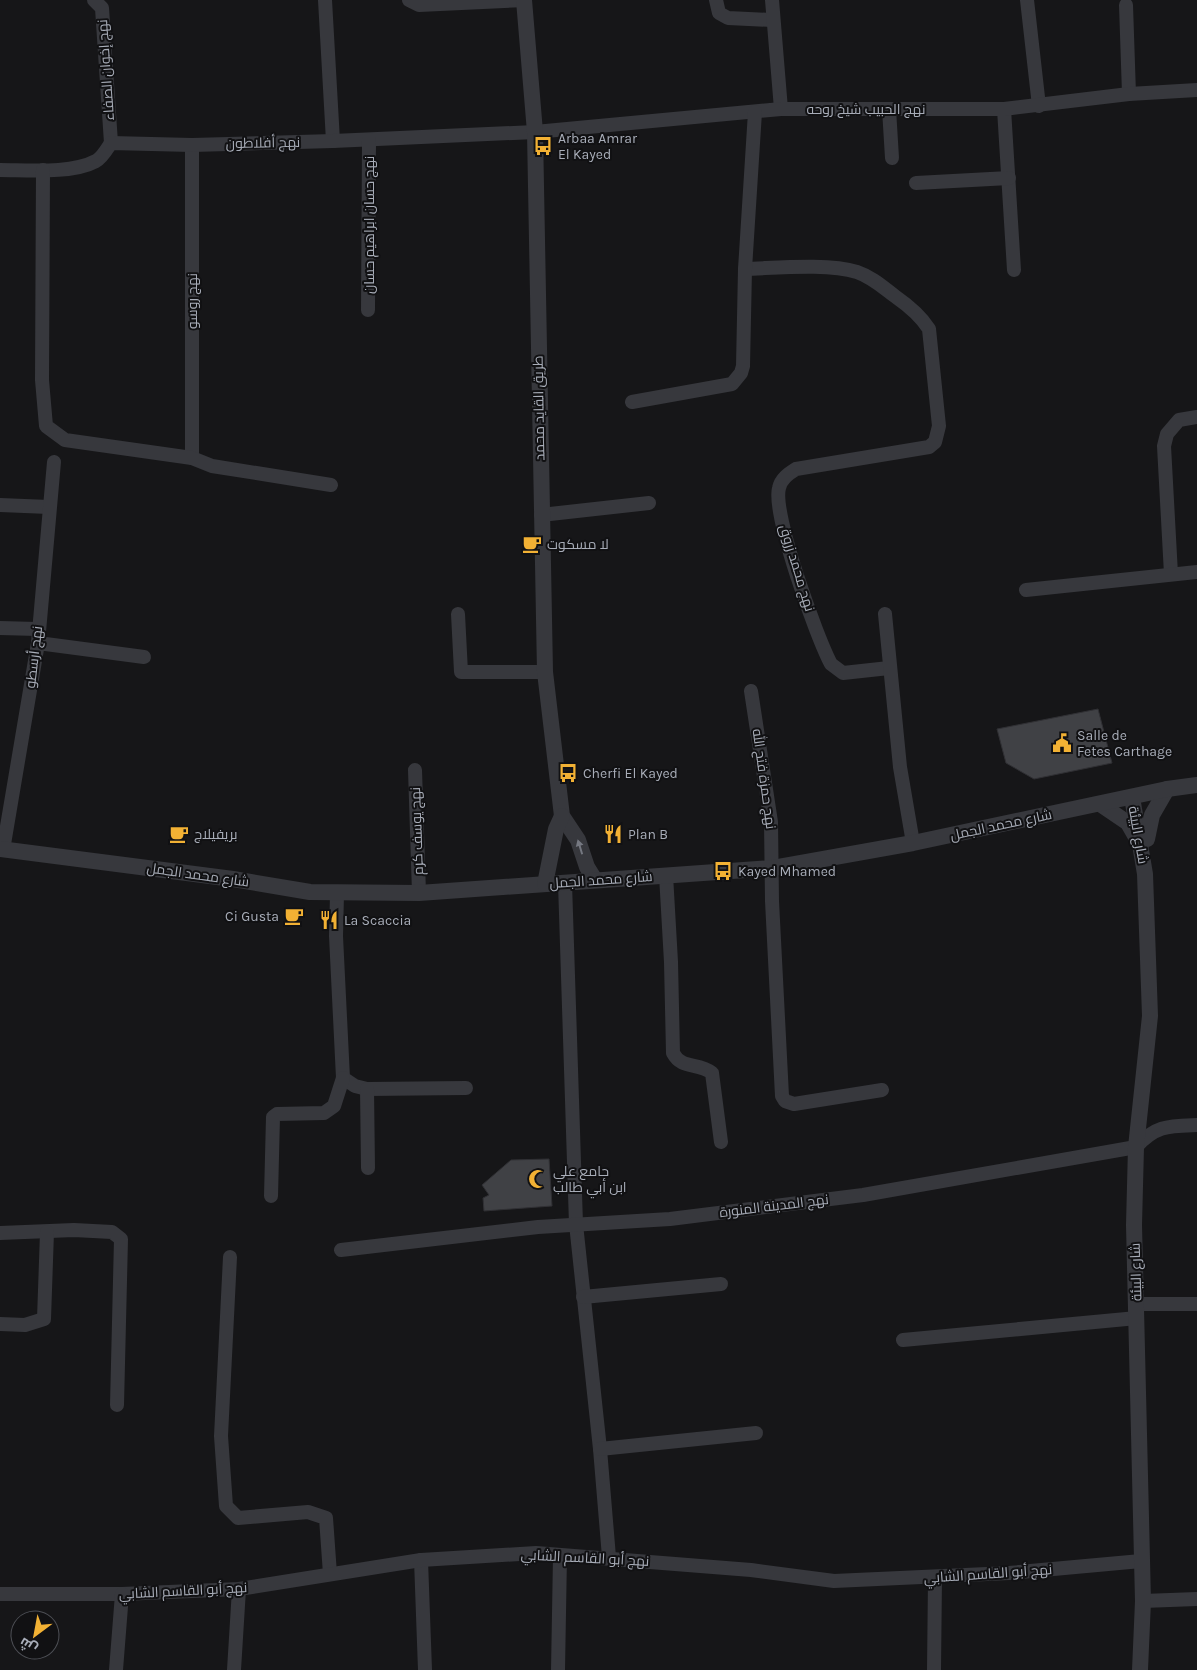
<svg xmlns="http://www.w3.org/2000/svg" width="1197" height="1670" font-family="Karla,Cairo,sans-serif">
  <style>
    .building { fill: #404145; stroke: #303034 }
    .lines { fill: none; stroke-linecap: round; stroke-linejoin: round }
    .minor { stroke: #37383d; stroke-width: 14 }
    .tertiary { stroke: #37383d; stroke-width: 16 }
    .oneway { fill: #757881 }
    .labels { text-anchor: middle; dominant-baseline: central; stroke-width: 4; stroke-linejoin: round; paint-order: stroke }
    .street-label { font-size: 14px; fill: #a8adb8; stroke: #111113 }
    .poi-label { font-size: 14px; fill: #a8adb8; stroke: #111113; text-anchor: start }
  </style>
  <rect width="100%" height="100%" fill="#161618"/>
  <g class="building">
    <path d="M1098 709 1112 763 1034 779 1006 763 997 729Z"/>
    <path d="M549 1159 552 1206 484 1211 483 1198 489 1195 482 1185 511 1160Z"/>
  </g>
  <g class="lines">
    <g class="minor">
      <path d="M94 0 102 8 111 143"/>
      <path d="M325 0 333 141"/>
      <path d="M409 0 419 5 524 0"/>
      <path d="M716 0 719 13 728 18 772 20"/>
      <path d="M772 0 781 109"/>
      <path d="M1027 0 1039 106"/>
      <path d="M1126 5 1129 94"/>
      <path d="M889 109 892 158"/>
      <path d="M1004 109 1014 270"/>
      <path d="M192 145V458"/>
      <path d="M0 170C27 170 72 174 96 161 102 158 107 149 111 143L192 145 333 141 535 132 781 109H1004L1129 94 1197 90"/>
      <path d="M43 170 42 380 46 426 65 440 192 458 212 466 331 485"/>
      <path d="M916 183 1009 178"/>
      <path d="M745 269C777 268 828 263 857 272 872 277 884 288 896 297 909 306 920 315 929 329L939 426 935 442 929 447 796 469C788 474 781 479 779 488 772 514 817 638 831 664L843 673 889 668"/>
      <path d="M368 310 369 140"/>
      <path d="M632 402 732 384 741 373 743 366 745 269 755 112"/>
      <path d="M0 505 49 507"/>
      <path d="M541 515 649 503"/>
      <path d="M1171 574 1164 446 1167 434 1179 420 1197 417"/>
      <path d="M1026 590 1197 572"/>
      <path d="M458 614 461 672H545"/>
      <path d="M885 614 900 767 913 843"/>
      <path d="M0 628 37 629"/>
      <path d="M38 643 144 657"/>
      <path d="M751 691 771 822 772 901 782 1096 785 1101 794 1104 882 1090"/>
      <path d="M415 770 419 893"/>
      <path d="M3 850 38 643 54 462"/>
      <path d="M666 875 671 962 673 1053C682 1070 698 1062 712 1073L721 1142"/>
      <path d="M565 883 576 1224 600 1449 609 1557"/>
      <path d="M337 894 336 936 343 1078 355 1086 367 1089 466 1088"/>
      <path d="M367 1089 368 1168"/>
      <path d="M271 1196 273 1117 277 1114 324 1113 334 1106 343 1078"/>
      <path d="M0 1233 74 1230 112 1232 121 1239 117 1405"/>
      <path d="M341 1250 538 1227 670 1219 863 1195 1136 1147C1156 1125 1169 1126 1197 1125"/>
      <path d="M230 1257 221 1436 226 1506 238 1518 308 1512 326 1518 330 1574"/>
      <path d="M583 1297 721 1284"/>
      <path d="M1137 1304H1197"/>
      <path d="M0 1324 25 1325 44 1319 47 1232"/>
      <path d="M903 1340 1137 1318"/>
      <path d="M600 1449 756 1433"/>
      <path d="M421 1560 425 1670"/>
      <path d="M0 1594H122L239 1589 421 1560 536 1553 751 1570 834 1581 1009 1573 1141 1561"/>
      <path d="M1143 1601 1197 1599"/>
      <path d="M116 1670 122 1594"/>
      <path d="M234 1670 239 1589"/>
      <path d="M558 1670 560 1556"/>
      <path d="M934 1670 935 1578"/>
    </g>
    <g class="tertiary">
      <path d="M524 0 535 132 545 672 562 816 578 840 587 867 595 880"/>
      <path d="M1132 797 1145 874 1150 1016 1136 1147 1134 1225 1143 1601 1140 1670"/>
      <path d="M1100 804 1128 823 1136 837"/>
      <path d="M1147 839 1152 815 1167 789"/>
      <path d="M0 849 233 879 310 892 419 893 773 868 913 843 1167 789 1197 785"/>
      <path d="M545 884 556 829 562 816"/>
    </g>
  </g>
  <defs><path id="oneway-solid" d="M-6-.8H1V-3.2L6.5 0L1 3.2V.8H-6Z" transform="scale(1.25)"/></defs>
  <use class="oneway" href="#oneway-solid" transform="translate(580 847) rotate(-107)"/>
  <defs>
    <g id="bus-bare" transform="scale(1.5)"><path d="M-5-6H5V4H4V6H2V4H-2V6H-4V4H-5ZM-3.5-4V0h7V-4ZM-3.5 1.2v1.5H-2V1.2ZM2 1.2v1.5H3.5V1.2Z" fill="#f2b134" stroke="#111113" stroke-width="2.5" paint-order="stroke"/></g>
    <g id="cafe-bare" transform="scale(1.5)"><path d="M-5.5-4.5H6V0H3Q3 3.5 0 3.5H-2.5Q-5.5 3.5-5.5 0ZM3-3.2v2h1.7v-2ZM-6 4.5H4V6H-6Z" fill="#f2b134" stroke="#111113" stroke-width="2.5" paint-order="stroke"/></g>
    <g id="civic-bare" transform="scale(1.5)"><path d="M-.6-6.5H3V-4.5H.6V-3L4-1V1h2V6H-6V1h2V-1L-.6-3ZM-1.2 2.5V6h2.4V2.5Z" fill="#f2b134" stroke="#111113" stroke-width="2.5" paint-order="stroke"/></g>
    <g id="restaurant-bare" transform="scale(1.5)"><path d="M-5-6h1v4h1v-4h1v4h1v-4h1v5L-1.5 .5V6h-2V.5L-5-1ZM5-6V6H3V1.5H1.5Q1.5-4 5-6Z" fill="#f2b134" stroke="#111113" stroke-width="2.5" paint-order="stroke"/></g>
    <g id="mosque-bare" transform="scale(1.5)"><path d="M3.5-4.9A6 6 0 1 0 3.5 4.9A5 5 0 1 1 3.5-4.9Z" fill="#f2b134" stroke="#111113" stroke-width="2.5" paint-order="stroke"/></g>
  </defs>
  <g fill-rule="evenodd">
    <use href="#bus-bare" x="543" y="146"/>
    <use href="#cafe-bare" x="532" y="544"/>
    <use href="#civic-bare" x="1062" y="743"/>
    <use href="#bus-bare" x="568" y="773"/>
    <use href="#cafe-bare" x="179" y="834"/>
    <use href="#restaurant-bare" x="613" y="834"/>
    <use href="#bus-bare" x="723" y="871"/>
    <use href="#cafe-bare" x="294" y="916"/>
    <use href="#restaurant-bare" x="329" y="920"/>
    <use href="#mosque-bare" x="538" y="1179"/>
  </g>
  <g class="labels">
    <g class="street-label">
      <text transform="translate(106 70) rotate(-94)">نهج إخوان الصفاء</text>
      <text x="866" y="109">نهج الحبيب شيخ روحه</text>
      <text transform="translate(263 143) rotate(-1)">نهج أفلاطون</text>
      <text transform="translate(369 225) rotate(-90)">نهج حسان ابراهيم حسان</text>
      <text transform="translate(192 301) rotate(-90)">نهج روسو</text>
      <text transform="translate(539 408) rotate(-91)">طريق القايد محمد</text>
      <text transform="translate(797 568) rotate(73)">نهج محمد زروق</text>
      <text transform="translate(34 657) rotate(-83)">نهج أرسطو</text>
      <text transform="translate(764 779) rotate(82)">نهج حمزة فتح الله</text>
      <text transform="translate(1001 825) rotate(-12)">شارع محمد الجمل</text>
      <text transform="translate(417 831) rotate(-92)">نهج يوسف كرم</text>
      <text transform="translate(1138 835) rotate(80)">شارع البيئة</text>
      <text transform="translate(198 875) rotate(8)">شارع محمد الجمل</text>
      <text transform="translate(601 880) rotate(-4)">شارع محمد الجمل</text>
      <text transform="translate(774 1206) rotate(-7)">نهج المدينة المنورة</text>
      <text transform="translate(1136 1272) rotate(-92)">شارع البيئة</text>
      <text transform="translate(585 1558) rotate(3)">نهج أبو القاسم الشابي</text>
      <text transform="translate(988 1574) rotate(-4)">نهج أبو القاسم الشابي</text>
      <text transform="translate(183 1591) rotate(-3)">نهج أبو القاسم الشابي</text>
    </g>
    <g class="poi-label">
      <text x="558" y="138">Arbaa Amrar<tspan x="558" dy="16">El Kayed</tspan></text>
      <text x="547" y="544">لا مسكوت</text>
      <text x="1077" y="735">Salle de<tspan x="1077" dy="16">Fetes Carthage</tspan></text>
      <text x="583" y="773">Cherfi El Kayed</text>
      <text x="194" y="834">بريفيلاج</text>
      <text x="628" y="834">Plan B</text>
      <text x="738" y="871">Kayed Mhamed</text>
      <text x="279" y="916" text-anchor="end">Ci Gusta</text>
      <text x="344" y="920">La Scaccia</text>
      <text x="553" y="1171">جامع علي<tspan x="553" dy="16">ابن أبي طالب</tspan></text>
    </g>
  </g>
  <g transform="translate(35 1635) rotate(212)"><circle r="24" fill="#111113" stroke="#4d4f55"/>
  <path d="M0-4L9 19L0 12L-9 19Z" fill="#f2b134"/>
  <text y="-8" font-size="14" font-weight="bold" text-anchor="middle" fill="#a8adb8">ش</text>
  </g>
</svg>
